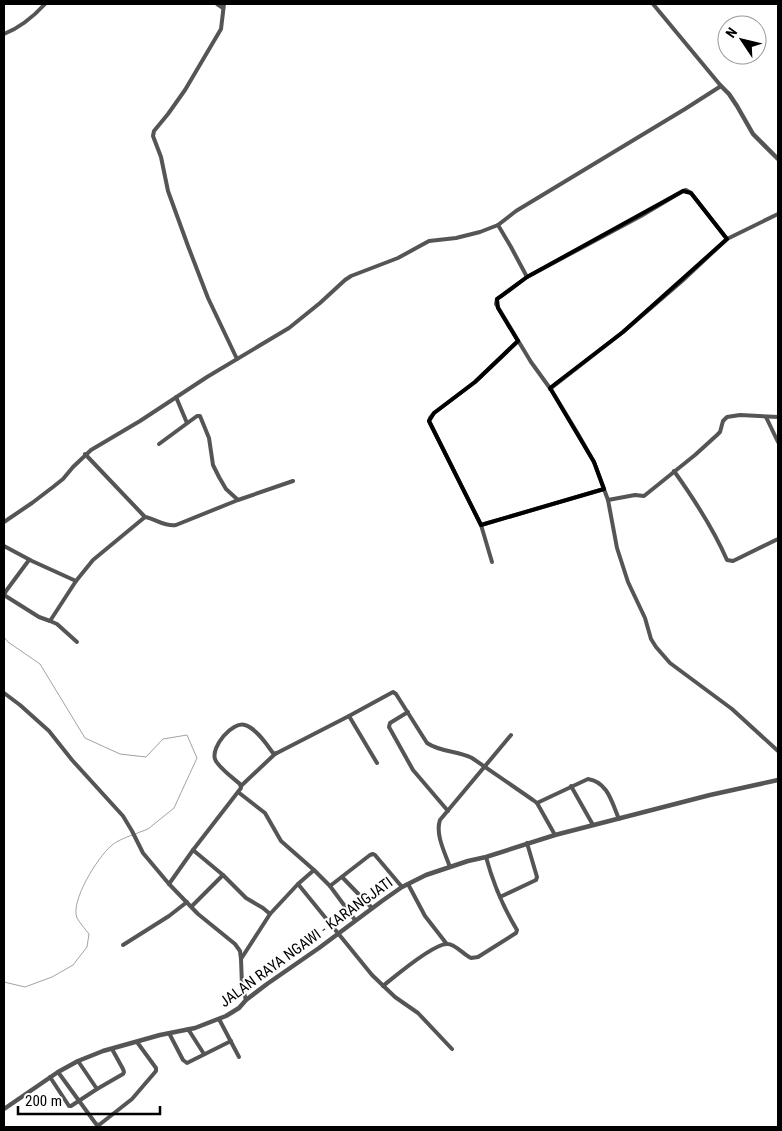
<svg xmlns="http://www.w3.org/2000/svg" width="782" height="1131" font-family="'Roboto Condensed',sans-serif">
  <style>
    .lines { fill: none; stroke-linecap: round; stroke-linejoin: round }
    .stream { stroke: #a3a3a3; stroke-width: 1 }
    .minor { stroke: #555; stroke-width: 4 }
    .tertiary { stroke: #555; stroke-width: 4.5 }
    .marked { fill: none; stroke: #000; stroke-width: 4; stroke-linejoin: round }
    .labels { text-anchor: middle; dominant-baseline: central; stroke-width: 4; stroke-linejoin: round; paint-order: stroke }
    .street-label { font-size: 15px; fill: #000; stroke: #fff }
  </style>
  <rect width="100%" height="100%" fill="#fff"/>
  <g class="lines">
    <g class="stream">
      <path d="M4 637 8 642 40 664 85 738 120 754 146 757 163 739 187 735 197 758 174 808 148 829 135 834"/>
      <path d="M4 982 25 987 52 977 73 965 87 947 89 934C85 929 80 923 77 918 70 901 98 857 111 846 116 841 125 838 132 835"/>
    </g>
    <g class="minor">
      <path d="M217 4 223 8"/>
      <path d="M224 4 221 29 185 90 168 114 154 131 153 136 161 157 168 191 188 246 208 298 237 359"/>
      <path d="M4 34C19 28 34 16 45 4"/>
      <path d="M498 225 511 247 527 277"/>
      <path d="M727 239 691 193 686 190 683 191 641 216 527 277 503 295 497 299 496 304 531 362 552 391 578 434 594 462 608 500 617 548 628 582 645 618 651 639 656 647 670 663 732 709 778 751"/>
      <path d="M518 341 475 382 434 413 430 418 429 421 481 525 604 489"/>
      <path d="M550 389 623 332 681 282 727 239 778 214"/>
      <path d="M176 397 187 423"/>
      <path d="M766 417 778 442"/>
      <path d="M159 444 197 416H200L209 438 213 465 219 477 226 489 238 500"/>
      <path d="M85 454 145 517C156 519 165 527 176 525L238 500 293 481"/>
      <path d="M674 471C694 499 713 528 727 560L733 561 778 539"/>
      <path d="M608 500 635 495 644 496 695 455 717 435 720 432 723 421 727 417 740 415 778 417"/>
      <path d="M4 522 32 503 53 487 63 479 73 467 91 450 140 421 207 377 289 328 320 303 345 280 351 276 398 258 429 241 456 238 480 232 498 225 516 211 685 109 721 86 653 4"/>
      <path d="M481 525 492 562"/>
      <path d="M4 546 32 561 76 581"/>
      <path d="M29 560 6 591 4 595 39 617 50 621 76 581 93 560 145 517"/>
      <path d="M50 621 57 624 77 642"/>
      <path d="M4 693 20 705 49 731 72 760 123 816 132 831 143 853 169 884 198 914 235 944 240 951 241 959 242 986 246 1000"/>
      <path d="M408 712 390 723 389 727 413 770 448 811"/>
      <path d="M349 716 377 763"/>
      <path d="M241 786 276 753"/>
      <path d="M571 786 593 825"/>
      <path d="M238 792 265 813 281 841 314 870 330 886 355 920"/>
      <path d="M537 803 588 779C608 782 612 803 619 819"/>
      <path d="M193 850 223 875 246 898 263 908 270 914"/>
      <path d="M450 867C445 853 435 834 440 820L511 735"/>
      <path d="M342 877 372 908"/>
      <path d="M169 884 193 850 241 788 240 784C234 779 217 766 215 759 211 747 232 721 245 725 256 728 267 745 273 753L275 754 349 716 393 692 396 694 427 743C440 752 458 751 472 758L533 800 537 803 555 835"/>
      <path d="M298 884 372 975 395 997 418 1013 452 1049"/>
      <path d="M408 884 425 916 446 943"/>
      <path d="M330 886 370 855 373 854 375 855 402 887"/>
      <path d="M500 897 536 880 537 877 527 843"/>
      <path d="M192 906 223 875"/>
      <path d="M123 945 169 916 187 902"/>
      <path d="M241 959 270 914 298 884 314 870"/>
      <path d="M383 986C394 977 435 942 448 944 455 944 464 955 471 958L478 957 516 933 517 930C503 907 493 883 486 857"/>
      <path d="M219 1019 239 1057"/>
      <path d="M188 1029 204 1054"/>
      <path d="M169 1033 183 1060 187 1063 231 1041"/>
      <path d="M78 1061 97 1089"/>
      <path d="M58 1072 96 1124 99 1125 132 1099 156 1071V1068L137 1042"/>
      <path d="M50 1077 69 1106H71L97 1089 123 1074 124 1072 123 1069 112 1049"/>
    </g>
    <g class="tertiary">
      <path d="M721 86 729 94 737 106 753 134 778 159"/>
      <path d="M4 1109 58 1072 78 1061 103 1051 160 1035 195 1028 226 1016 239 1008 246 1000 267 984 319 948 382 901 402 887 426 875 468 861 486 857 555 835 710 795 778 780"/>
    </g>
  </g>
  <path class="marked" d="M683 191 691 193 727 239 623 332 550 388 594 462 604 489 481 525 429 421 434 413 475 382 518 341 498 308 497 299 527 277Z"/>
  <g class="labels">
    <g class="street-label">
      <text transform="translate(306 942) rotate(-36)">JALAN RAYA NGAWI - KARANGJATI</text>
    </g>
  </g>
  <rect width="782" height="1131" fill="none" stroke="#000000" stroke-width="10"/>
  <g transform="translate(742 40) rotate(305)"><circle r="24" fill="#ffffff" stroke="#999999"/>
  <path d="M0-4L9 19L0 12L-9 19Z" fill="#000000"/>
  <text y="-8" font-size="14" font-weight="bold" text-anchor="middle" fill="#000000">N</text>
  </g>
  <path d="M18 1106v8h142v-8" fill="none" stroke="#000000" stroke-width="2.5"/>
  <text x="25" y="1106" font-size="15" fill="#000000" stroke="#ffffff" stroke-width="4" paint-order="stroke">200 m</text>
</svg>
